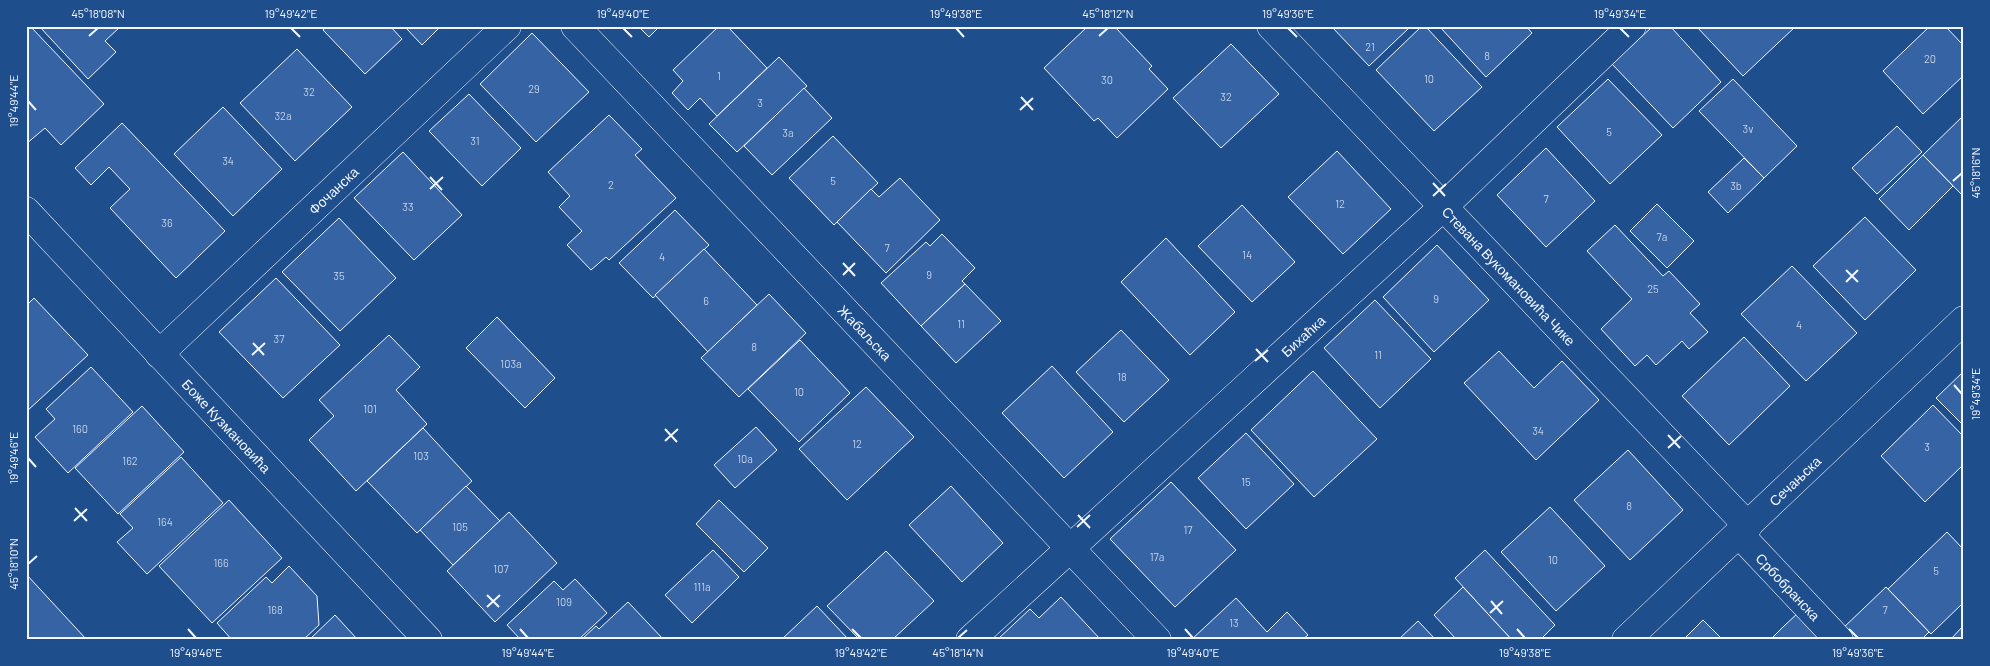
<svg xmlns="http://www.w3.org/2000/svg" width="1990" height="666" font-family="Barlow,sans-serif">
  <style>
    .building { fill: #3563a3; stroke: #f2f6ff }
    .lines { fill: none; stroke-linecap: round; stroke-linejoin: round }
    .minor-casing { stroke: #f2f6ff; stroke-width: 29 }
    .minor { stroke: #1f4e8c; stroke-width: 28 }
    .ticks { fill: none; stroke: #f2f6ff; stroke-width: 2 }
    .labels { text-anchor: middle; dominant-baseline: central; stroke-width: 4; stroke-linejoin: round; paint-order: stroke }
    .number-label { font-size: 11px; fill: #c3d1e8 }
    .street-label { font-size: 14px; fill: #f2f6ff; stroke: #1f4e8c }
    .neatline { fill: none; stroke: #f2f6ff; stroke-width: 2 }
    .ticks-label { font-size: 12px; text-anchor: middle; fill: #f2f6ff }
  </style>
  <rect width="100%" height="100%" fill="#1f4e8c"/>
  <g class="building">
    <path d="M26 26H30L104 104 61 145 45 128 26 144Z"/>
    <path d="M39 26H121L105 41 116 52 88 79Z"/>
    <path d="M327 26H390L402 39 365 74 323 30Z"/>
    <path d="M404 26H441L422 45Z"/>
    <path d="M638 26H660L649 37Z"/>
    <path d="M719 26H727L767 68 717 116 700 98 688 110 672 93 683 81 673 70Z"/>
    <path d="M1088 26H1114L1152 66 1149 69 1168 89 1117 138 1098 118 1094 121 1044 68Z"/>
    <path d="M1331 26H1411L1369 66Z"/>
    <path d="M1422 26H1425L1482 87 1434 131 1376 70Z"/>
    <path d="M1439 26H1526L1532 33 1486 77Z"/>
    <path d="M1653 26H1670L1721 82 1673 128 1612 64Z"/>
    <path d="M1696 26H1796L1743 76Z"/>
    <path d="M1930 26H1945L1964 46V75L1923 114 1883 71Z"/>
    <path d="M532 33 589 92 536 142 480 84Z"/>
    <path d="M1231 44 1279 94 1221 148 1173 98Z"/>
    <path d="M297 49 352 107 295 161 240 103Z"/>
    <path d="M779 57 807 86 737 152 709 124Z"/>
    <path d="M1608 79 1662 135 1610 184 1557 127Z"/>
    <path d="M1733 79 1797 146 1764 178 1699 111Z"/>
    <path d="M804 88 832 118 772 175 744 146Z"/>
    <path d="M469 94 521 148 482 186 429 131Z"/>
    <path d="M223 107 282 169 233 216 174 154Z"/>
    <path d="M609 115 642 149 635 155 676 198 609 260 606 257 591 270 567 245 582 231 559 207 570 196 548 172Z"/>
    <path d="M1964 115V197L1923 155Z"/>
    <path d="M122 123 225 231 176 278 110 208 130 189 109 167 91 185 75 168Z"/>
    <path d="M1897 126 1922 152 1877 194 1852 168Z"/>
    <path d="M833 136 878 183 834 225 789 178Z"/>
    <path d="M1546 148 1595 201 1546 247 1497 195Z"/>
    <path d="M1337 151 1391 209 1343 254 1288 197Z"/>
    <path d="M403 152 462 215 414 260 354 198Z"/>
    <path d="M1923 155 1953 186 1909 230 1879 199Z"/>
    <path d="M1744 158 1764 178 1728 213 1708 192Z"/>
    <path d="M900 178 940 220 886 273 837 222 871 189 879 197Z"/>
    <path d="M1657 204 1694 241 1667 268 1630 231Z"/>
    <path d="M1242 205 1295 262 1252 302 1198 246Z"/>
    <path d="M675 210 709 245 653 298 619 263Z"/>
    <path d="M1865 217 1916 270 1865 320 1813 266Z"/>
    <path d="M339 218 396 278 340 331 282 272Z"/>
    <path d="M1615 225 1663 276 1669 271 1700 304 1690 313 1708 332 1689 349 1682 341 1656 365 1647 355 1635 366 1601 329 1632 299 1587 251Z"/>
    <path d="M942 234 975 268 962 281 965 284 921 326 881 283 926 242 930 246Z"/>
    <path d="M1166 238 1235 312 1190 355 1121 282Z"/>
    <path d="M1437 245 1489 300 1434 352 1383 297Z"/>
    <path d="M704 249 757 305 708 352 655 295Z"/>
    <path d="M1792 266 1857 333 1806 381 1741 314Z"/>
    <path d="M276 278 340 345 283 398 219 332Z"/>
    <path d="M965 284 1001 321 956 363 921 326Z"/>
    <path d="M769 294 806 333 739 397 701 358Z"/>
    <path d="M34 298 88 355 26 412V306Z"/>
    <path d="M1375 300 1431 359 1380 408 1324 348Z"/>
    <path d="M497 317 555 378 525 408 466 348Z"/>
    <path d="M1121 330 1169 380 1124 422 1076 372Z"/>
    <path d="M389 335 420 367 396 390 427 424 356 491 309 440 334 416 319 400Z"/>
    <path d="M1744 337 1790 386 1729 445 1682 396Z"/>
    <path d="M800 340 850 393 799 442 748 389Z"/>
    <path d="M1499 351 1534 388 1562 361 1599 400 1536 460 1464 383Z"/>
    <path d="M1052 366 1113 432 1064 478 1002 413Z"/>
    <path d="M91 367 133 412 68 473 35 437 55 419 46 409Z"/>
    <path d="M1313 371 1377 439 1314 497 1251 430Z"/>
    <path d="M1964 371V426L1936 398Z"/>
    <path d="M866 387 914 437 847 500 799 449Z"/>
    <path d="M1933 405 1964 437V464L1925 502 1881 456Z"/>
    <path d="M142 406 184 452 118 514 75 468Z"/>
    <path d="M756 427 777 450 735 488 714 465Z"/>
    <path d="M423 428 472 481 417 533 367 481Z"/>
    <path d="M1246 433 1294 484 1246 529 1198 478Z"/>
    <path d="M1628 450 1683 510 1630 560 1574 500Z"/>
    <path d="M181 457 223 503 147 574 117 542 133 528 120 514Z"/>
    <path d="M1171 482 1236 550 1175 607 1110 539Z"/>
    <path d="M466 486 500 521 453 565 420 530Z"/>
    <path d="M951 486 1003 543 962 582 909 525Z"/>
    <path d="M229 500 282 558 212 623 159 566Z"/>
    <path d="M719 500 768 548 744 572 696 524Z"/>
    <path d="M1550 507 1605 566 1556 611 1501 552Z"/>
    <path d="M509 512 557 563 495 622 447 571Z"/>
    <path d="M1947 532 1964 550V602L1931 634 1888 589Z"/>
    <path d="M713 550 739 577 692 623 665 595Z"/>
    <path d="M1485 550 1555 625 1540 640H1512L1455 578Z"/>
    <path d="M886 551 934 601 892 640H860L827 606Z"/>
    <path d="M289 566 317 596 319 625 303 640H232L217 623 266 577 272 583Z"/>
    <path d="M26 574 87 640H26Z"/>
    <path d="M575 579 607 613 578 640H521L507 625 554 581 563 590Z"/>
    <path d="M1463 587 1512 640H1457L1434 615Z"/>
    <path d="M1886 587 1929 632 1921 640H1850L1841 630Z"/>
    <path d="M1061 597 1101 640H997L1030 609 1039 618Z"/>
    <path d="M1236 598 1267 632 1287 612 1308 635 1302 640H1191Z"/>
    <path d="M628 602 664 640H581L596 626 599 629Z"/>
    <path d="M817 606 849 640H781Z"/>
    <path d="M1799 612 1827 640H1770L1783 627Z"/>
    <path d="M335 615 358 640H309Z"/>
    <path d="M1703 620 1723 640H1683Z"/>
    <path d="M1418 621 1436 640H1398Z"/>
    <path d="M1964 625V640H1950Z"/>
  </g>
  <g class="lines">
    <g class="minor-casing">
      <g id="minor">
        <path id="s1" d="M575 26 1157 640"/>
        <path id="s2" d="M1271 26 1748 526"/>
        <path id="s3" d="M26 211 428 640"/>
        <path id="s4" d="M159 354 507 26"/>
        <path id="s5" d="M1739 534 1839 640"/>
        <path id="s6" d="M970 640 1443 207 1632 26"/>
        <path id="s7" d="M1626 640 1964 320"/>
      </g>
    </g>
    <use href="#minor" class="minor"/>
  </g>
  <path class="ticks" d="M291 28 300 37M623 28 632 37M956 28 964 37M1288 28 1297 37M1620 28 1629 37M89 36 98 28M1099 36 1108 28M1021 97 1033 110M28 101 36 110M1020 110 1033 98M430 177 442 190M1953 181 1962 173M1433 183 1445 196M430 189 443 177M1433 196 1446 184M843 263 855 276M1846 270 1858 282M843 275 855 263M1846 282 1858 270M253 343 264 355M1256 349 1268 362M252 355 265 343M1255 361 1268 350M1954 385 1962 394M665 429 677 442M1668 435 1680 448M665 441 678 429M1668 448 1681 436M28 458 36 467M75 508 87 521M1078 515 1090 528M74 521 87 509M1077 527 1090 515M28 564 37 556M487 595 499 607M1491 601 1502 614M487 607 500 595M1490 613 1503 601M188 629 196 638M520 629 528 638M852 629 861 638M1185 629 1193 638M1517 629 1525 638M1849 629 1858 638M958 638 967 630"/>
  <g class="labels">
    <g class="number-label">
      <text x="1370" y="46">21</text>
      <text x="1487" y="55">8</text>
      <text x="1930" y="58">20</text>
      <text x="719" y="75">1</text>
      <text x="1429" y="78">10</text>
      <text x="1107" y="79">30</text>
      <text x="534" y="88">29</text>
      <text x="309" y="91">32</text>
      <text x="1226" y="96">32</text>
      <text x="760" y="102">3</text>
      <text x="283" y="115">32a</text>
      <text x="1748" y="128">3v</text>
      <text x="1609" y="131">5</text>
      <text x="788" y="132">3a</text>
      <text x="475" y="140">31</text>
      <text x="228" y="160">34</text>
      <text x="833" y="180">5</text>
      <text x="611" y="184">2</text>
      <text x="1736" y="185">3b</text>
      <text x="1546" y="198">7</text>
      <text x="1340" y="203">12</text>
      <text x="408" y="206">33</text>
      <text x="167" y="222">36</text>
      <text x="1662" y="236">7a</text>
      <text x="887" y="247">7</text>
      <text x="1247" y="254">14</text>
      <text x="662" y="256">4</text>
      <text x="929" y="274">9</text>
      <text x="339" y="275">35</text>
      <text x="1653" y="288">25</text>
      <text x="1436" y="298">9</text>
      <text x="706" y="300">6</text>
      <text x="961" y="323">11</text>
      <text x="1799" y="324">4</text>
      <text x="279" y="338">37</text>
      <text x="754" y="346">8</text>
      <text x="1378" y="354">11</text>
      <text x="511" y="363">103a</text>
      <text x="1122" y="376">18</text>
      <text x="799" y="391">10</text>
      <text x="370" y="408">101</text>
      <text x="80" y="428">160</text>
      <text x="1538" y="430">34</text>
      <text x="857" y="443">12</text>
      <text x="1927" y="446">3</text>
      <text x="421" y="455">103</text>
      <text x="745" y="458">10a</text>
      <text x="130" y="460">162</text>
      <text x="1246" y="481">15</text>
      <text x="1629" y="505">8</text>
      <text x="165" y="521">164</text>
      <text x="460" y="526">105</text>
      <text x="1188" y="529">17</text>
      <text x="1157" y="556">17a</text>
      <text x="1553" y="559">10</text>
      <text x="221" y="562">166</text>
      <text x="501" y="568">107</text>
      <text x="1936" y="570">5</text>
      <text x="702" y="586">111a</text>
      <text x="564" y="601">109</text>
      <text x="275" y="609">168</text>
      <text x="1885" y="609">7</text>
      <text x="1234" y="622">13</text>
    </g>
    <g class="street-label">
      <text stroke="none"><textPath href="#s4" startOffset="239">Фочанска</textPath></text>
      <text stroke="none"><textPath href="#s2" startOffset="345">Стевана Вукомановића Чике</textPath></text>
      <text stroke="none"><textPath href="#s1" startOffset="422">Жабаљска</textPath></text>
      <text stroke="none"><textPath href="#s6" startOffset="451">Бихаћка</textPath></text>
      <text stroke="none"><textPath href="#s3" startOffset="294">Боже Кузмановића</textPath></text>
      <text stroke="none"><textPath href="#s7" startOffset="232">Сечањска</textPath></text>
      <text stroke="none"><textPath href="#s5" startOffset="72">Србобранска</textPath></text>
    </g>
  </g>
  <rect width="1990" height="666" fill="none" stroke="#1f4e8c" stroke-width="55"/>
  <rect x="28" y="28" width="1934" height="610" class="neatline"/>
  <g class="ticks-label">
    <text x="98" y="18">45°18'08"N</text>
    <text x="291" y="18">19°49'42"E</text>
    <text x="623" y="18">19°49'40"E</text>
    <text x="956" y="18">19°49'38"E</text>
    <text x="1108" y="18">45°18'12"N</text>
    <text x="1288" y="18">19°49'36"E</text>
    <text x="1620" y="18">19°49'34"E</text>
    <text transform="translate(14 101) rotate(-90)" y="4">19°49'44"E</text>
    <text transform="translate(1976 173) rotate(-90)" y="4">45°18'16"N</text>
    <text transform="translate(1976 394) rotate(-90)" y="4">19°49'34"E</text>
    <text transform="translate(14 458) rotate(-90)" y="4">19°49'46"E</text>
    <text transform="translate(14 564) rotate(-90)" y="4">45°18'10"N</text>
    <text x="196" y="657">19°49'46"E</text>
    <text x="528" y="657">19°49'44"E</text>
    <text x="861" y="657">19°49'42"E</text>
    <text x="958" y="657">45°18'14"N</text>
    <text x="1193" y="657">19°49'40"E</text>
    <text x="1525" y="657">19°49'38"E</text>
    <text x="1858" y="657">19°49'36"E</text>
  </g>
</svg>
